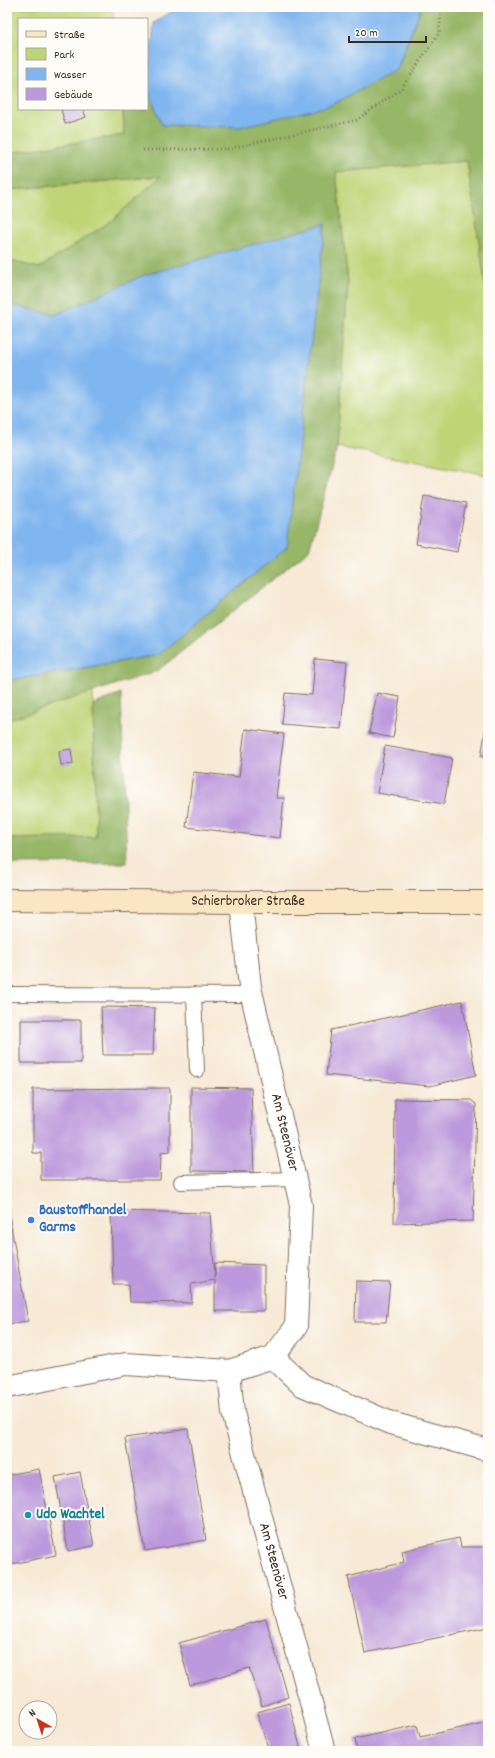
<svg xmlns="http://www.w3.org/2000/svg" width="495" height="1758" font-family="Dekko,sans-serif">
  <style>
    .green { fill: #bfd477; stroke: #7d7f4a }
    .forest { fill: #97b668; stroke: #697043 }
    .water { fill: #80b6ef; stroke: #5e7086 }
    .building { fill: #bc99dc }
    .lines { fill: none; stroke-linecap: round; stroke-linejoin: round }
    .service-casing { stroke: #7d6d5e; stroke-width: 16 }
    .minor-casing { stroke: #7d6d5e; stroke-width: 24 }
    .secondary-casing { stroke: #7d6d5e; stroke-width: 24 }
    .path { stroke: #7d6d5e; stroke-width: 2.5; stroke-dasharray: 1 3; stroke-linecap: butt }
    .service { stroke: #fff; stroke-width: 14 }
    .minor { stroke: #fff; stroke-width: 22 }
    .secondary { stroke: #fbe6c4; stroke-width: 22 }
    .shop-dot { fill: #3f7fe0; stroke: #fdfcf7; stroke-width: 1.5 }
    .culture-dot { fill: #0f9aa8; stroke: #fdfcf7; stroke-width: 1.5 }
    .labels { text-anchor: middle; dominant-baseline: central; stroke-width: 4; stroke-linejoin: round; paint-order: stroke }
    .street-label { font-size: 15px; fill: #3b2a1e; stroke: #fdfcf7 }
    .shop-label { font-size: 15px; font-weight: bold; fill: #366cbe; stroke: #fdfcf7; text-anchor: start }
    .culture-label { font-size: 15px; font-weight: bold; fill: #0d838f; stroke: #fdfcf7; text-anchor: start }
  </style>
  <rect width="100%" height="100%" fill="#fdfcf7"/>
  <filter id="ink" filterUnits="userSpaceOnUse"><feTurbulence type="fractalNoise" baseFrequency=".025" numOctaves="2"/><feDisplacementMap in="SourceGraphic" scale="8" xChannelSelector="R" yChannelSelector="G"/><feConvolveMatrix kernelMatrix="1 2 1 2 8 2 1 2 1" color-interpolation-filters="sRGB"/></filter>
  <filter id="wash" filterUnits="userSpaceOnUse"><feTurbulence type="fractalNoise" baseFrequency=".012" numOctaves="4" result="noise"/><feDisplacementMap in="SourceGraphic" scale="16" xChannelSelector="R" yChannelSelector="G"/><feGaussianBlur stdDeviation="0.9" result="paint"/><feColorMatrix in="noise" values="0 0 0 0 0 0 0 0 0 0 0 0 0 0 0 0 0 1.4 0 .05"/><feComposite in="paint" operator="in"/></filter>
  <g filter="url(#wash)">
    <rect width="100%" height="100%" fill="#f7e9d5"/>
    <g class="green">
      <path d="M7 7H112L114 19H19V109H123L124 135 7 153Z"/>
      <path d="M467 161 488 303V475L337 447 348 282 336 172Z"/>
      <path d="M161 176 111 221 39 268 7 260V190Z"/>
      <path d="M93 691 96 837 7 839V720Z"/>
    </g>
    <g class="forest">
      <path d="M421 7H488V303L467 161 336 172 348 282 337 447 309 550 157 671 7 720V681L158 655 325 225 144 275 55 316 7 304V260L39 268 111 221 161 176 7 190V153L124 135 123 109H147V87L162 125 397 69Z"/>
      <path d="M121 693 127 863 7 864V839L96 837 93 705Z"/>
    </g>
    <g class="water">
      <path d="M178 7H421L397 69 332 105 240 127 162 125 147 87 154 23Z"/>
      <path d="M325 224 287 547 158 655 7 681V304L55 315 144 275Z"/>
    </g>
    <g id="blocks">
      <g class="building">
        <path d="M61 109H83L86 117 65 124Z"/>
        <path d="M424 496 466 503 457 552 416 544Z"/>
        <path d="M315 659 347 662 341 729 282 724 285 693 312 695Z"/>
        <path d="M377 693 400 697 393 738 369 733Z"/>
        <path d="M487 722H488V758L481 756Z"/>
        <path d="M245 729 284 734 276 798H284L280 838 186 827 193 772 239 777Z"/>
        <path d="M385 746 452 758 444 804 377 793Z"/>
        <path d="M71 749 73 764 61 765 59 751Z"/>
        <path d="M462 1001 476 1075 430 1086 326 1075 331 1030Z"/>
        <path d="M101 1007 155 1008 153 1055H103Z"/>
        <rect x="21" y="1020" width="60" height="43"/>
        <path d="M191 1087 251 1088 254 1172 191 1171Z"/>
        <path d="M170 1088V1152L161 1153 160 1180H41V1153H33V1089Z"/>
        <path d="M395 1099 471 1100 476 1104 473 1221 394 1223Z"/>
        <path d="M7 1204 28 1321 7 1324Z"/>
        <path d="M111 1211 210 1213 215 1278V1263L264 1265V1311H215V1280L191 1284 192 1303 130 1302 129 1284H113Z"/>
        <path d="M356 1281 390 1282 386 1322H355Z"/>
        <path d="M188 1429 206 1540 145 1551 125 1438Z"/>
        <path d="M39 1469 56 1555 7 1565V1475Z"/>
        <path d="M80 1472 94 1546 68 1551 55 1477Z"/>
        <path d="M459 1538 461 1547H484L488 1565V1627L365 1653 348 1577 404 1562 402 1551Z"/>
        <path d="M266 1619 288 1697 262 1706 249 1668 190 1685 179 1643Z"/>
        <path d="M289 1703 300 1747 285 1751H269L257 1712Z"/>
        <path d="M488 1722V1751H357L355 1739 417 1725 420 1737Z"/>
      </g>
    </g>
  </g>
  <g filter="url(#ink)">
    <use href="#blocks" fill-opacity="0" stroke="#7d6d5e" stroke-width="1"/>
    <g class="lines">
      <g class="service-casing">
        <g id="service">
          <path d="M7 994 252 995"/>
          <path d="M194 994 197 1070"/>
          <path d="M181 1182 295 1179"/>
        </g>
      </g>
      <g class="minor-casing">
        <g id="minor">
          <path id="s1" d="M241 902 250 987 301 1205 296 1327 273 1357"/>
          <path id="s2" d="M229 1371 233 1413 324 1751"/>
          <path d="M7 1387 126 1364 229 1371 273 1357 302 1385 391 1423 488 1450"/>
        </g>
      </g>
      <g class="secondary-casing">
        <g id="secondary">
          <path id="s3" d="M7 900 241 902H488"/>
        </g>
      </g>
      <path class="path" d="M143 150 227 149 357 120 401 89 439 33 442 7"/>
      <use href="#service" class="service"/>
      <use href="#minor" class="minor"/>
      <use href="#secondary" class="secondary"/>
    </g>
  </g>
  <circle class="shop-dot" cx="31" cy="1220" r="4"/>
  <circle class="culture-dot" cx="28" cy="1515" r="4"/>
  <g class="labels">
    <g class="street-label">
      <text stroke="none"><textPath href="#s3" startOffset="241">Schierbroker Straße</textPath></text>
      <text stroke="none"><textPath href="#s1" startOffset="235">Am Steenöver</textPath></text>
      <text stroke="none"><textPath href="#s2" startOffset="196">Am Steenöver</textPath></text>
    </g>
    <g class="shop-label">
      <text x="39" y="1211">Baustoffhandel<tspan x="39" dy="17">Garms</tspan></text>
    </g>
    <g class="culture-label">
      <text x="36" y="1515">Udo Wachtel</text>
    </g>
  </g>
  <rect width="495" height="1758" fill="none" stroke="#fdfcf7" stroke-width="24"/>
  <rect x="18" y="18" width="130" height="92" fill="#fdfcf7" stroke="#afa8a0"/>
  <rect x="26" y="31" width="20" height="6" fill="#fbe6c4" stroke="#afa8a0"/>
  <text x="54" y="38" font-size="12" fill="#3b2a1e">Straße</text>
  <rect x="26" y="48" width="20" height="12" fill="#bfd477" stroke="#afa8a0"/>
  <text x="54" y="58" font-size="12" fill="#3b2a1e">Park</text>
  <rect x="26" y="68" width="20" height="12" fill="#80b6ef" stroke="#afa8a0"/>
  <text x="54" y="78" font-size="12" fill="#3b2a1e">Wasser</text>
  <rect x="26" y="88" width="20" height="12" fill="#bc99dc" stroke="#afa8a0"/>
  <text x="54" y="98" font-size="12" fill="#3b2a1e">Gebäude</text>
  <g transform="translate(38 1720) rotate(321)"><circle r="19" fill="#fdfcf7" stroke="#afa8a0"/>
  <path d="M0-3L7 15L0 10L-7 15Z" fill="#c8321e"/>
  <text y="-6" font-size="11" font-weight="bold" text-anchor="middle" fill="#3b2a1e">N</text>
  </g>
  <path d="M349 36v6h77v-6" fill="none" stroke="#3b2a1e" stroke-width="2"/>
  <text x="355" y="36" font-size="12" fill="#3b2a1e" stroke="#fdfcf7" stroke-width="3" paint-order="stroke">20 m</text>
</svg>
